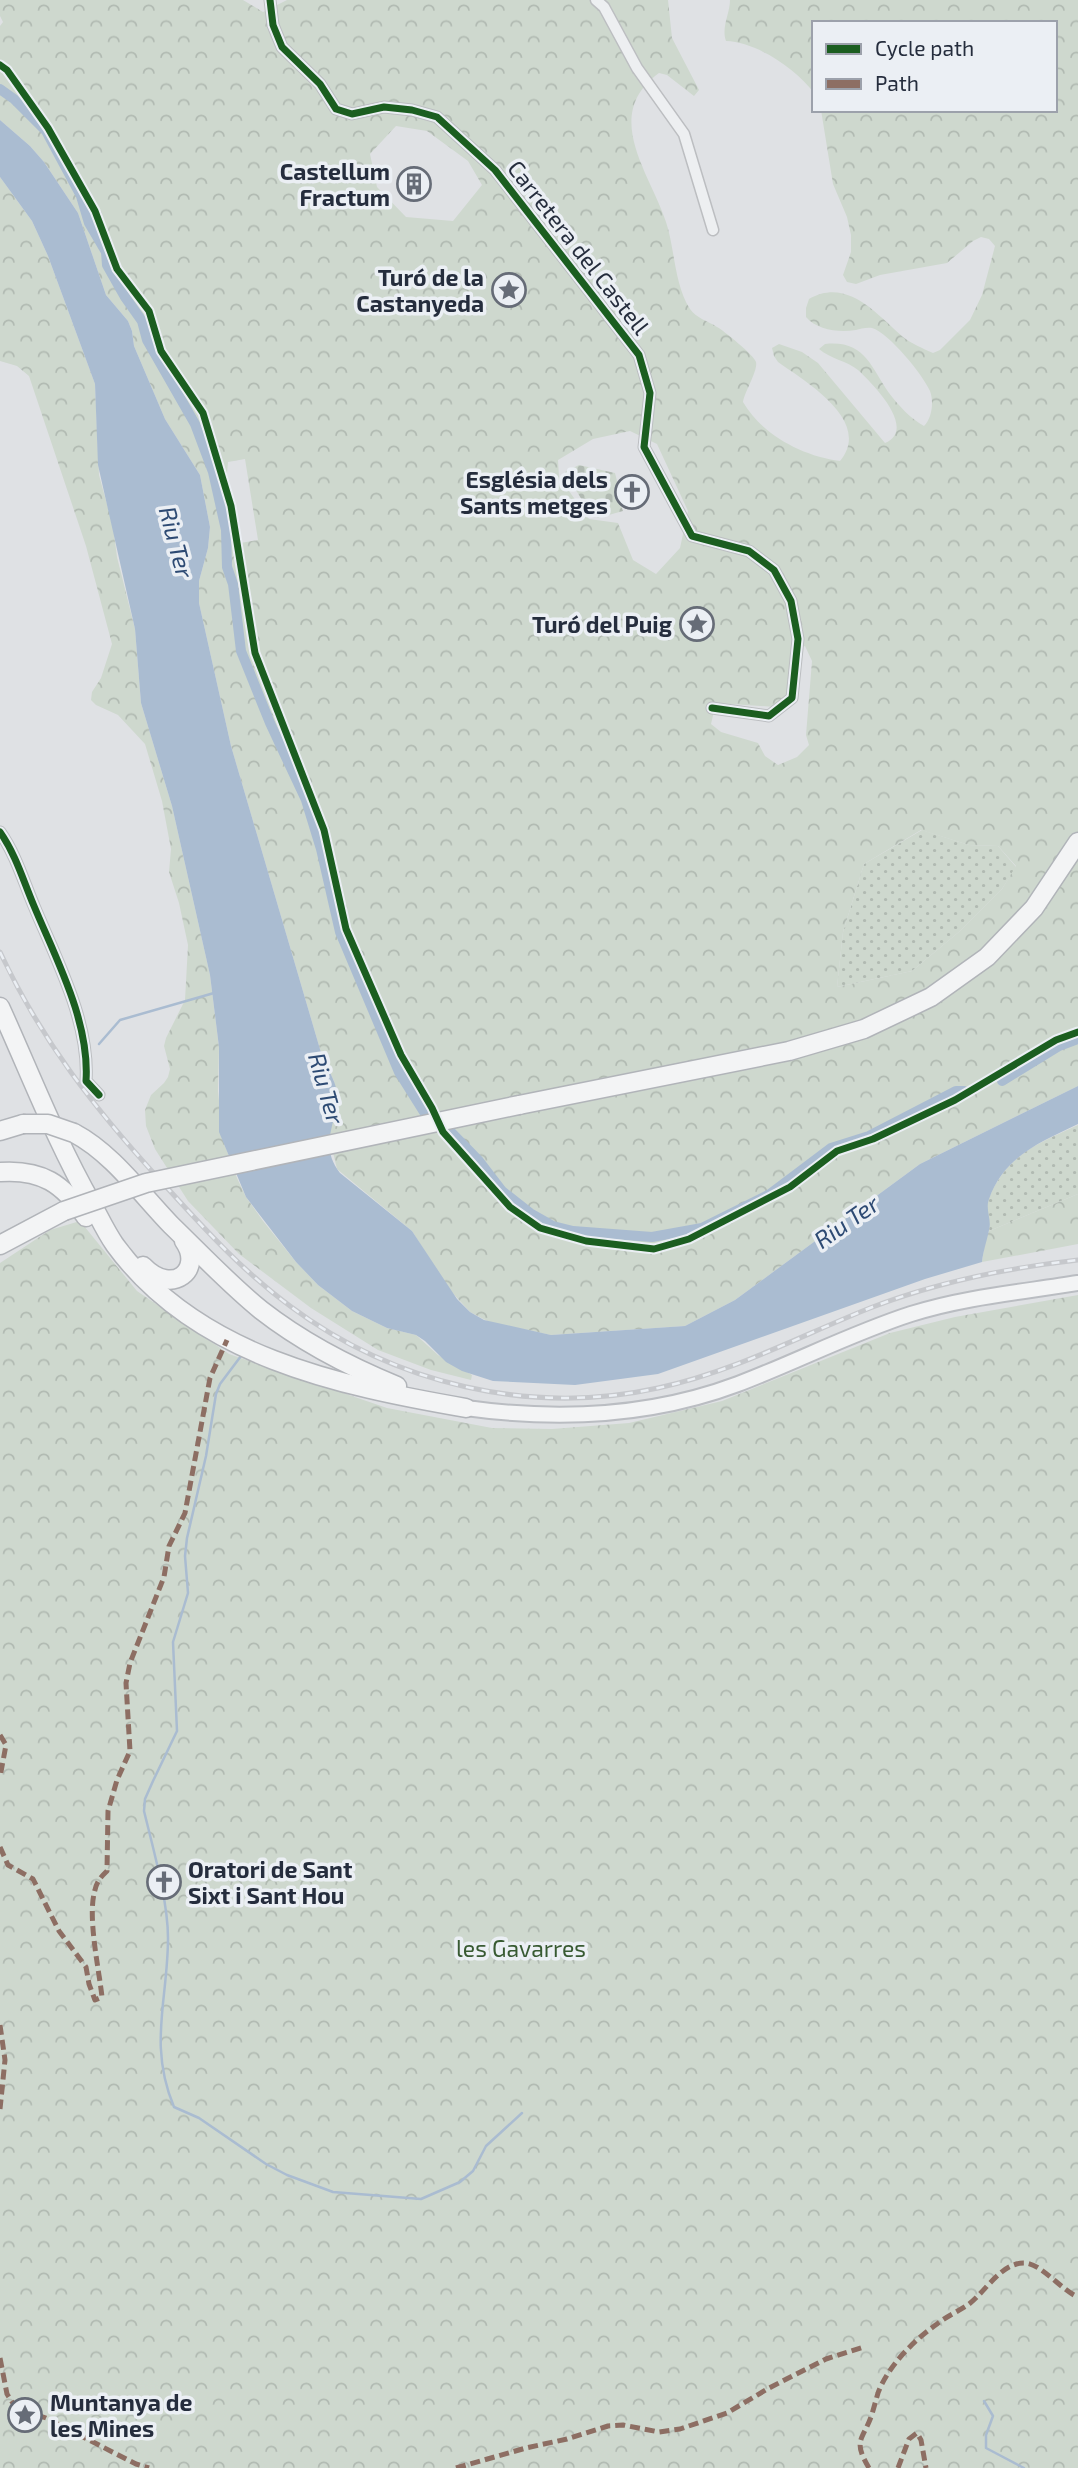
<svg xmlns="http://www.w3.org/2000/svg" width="1078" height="2468" font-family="'Exo 2',sans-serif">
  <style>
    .grass { fill: url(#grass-dots) }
    .forest { fill: url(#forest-crowns); fill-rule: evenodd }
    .cemetery { fill: url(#cemetery-stones) }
    .water { fill: #aabcd1 }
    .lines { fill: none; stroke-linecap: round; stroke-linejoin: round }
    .stream { stroke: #aabcd1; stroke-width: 2.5 }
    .canal { stroke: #aabcd1; stroke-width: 10 }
    .street-casing { stroke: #bcbec1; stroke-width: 13 }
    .primary-casing { stroke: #babdc2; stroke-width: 18 }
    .highway-casing { stroke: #b1b4b9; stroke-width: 21 }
    .street { stroke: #edeff1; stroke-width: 10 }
    .primary { stroke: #f3f4f5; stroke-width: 14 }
    .highway { stroke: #f3f4f5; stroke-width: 18 }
    .rail-casing { stroke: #c6c8cc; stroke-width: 5 }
    .rail { stroke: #ebeff4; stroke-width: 2.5; stroke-dasharray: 8; stroke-linecap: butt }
    .highway-bridge-casing { stroke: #b1b4b9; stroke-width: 21; stroke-linecap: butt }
    .highway-bridge { stroke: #f3f4f5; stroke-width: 18 }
    .quiet { stroke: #8d6e63; stroke-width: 5; stroke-dasharray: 10 5; stroke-linecap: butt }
    .cycleway-casing { stroke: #ebeff4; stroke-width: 11 }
    .cycleway { stroke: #1b5e20; stroke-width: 7 }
    .labels { text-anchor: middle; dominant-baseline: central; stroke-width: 7; stroke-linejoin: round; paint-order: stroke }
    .poi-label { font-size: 23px; font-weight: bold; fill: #252d3d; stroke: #ebeff4; text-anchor: end }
    .street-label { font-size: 23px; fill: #252d3d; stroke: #ebeff4 }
    .park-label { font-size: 23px; fill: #385a32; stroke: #ebeff4 }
    .water-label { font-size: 24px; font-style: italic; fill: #2d4a73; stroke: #ebeff4 }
  </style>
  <defs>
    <pattern id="grass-dots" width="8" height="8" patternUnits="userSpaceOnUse" patternTransform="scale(1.75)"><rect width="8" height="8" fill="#ced8ce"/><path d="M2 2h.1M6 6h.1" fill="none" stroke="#b1bab2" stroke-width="1.8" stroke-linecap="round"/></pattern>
    <pattern id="forest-crowns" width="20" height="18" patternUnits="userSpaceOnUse" patternTransform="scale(1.75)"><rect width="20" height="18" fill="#ced8ce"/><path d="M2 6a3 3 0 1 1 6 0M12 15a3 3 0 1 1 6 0" fill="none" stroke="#b1bab2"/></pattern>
    <pattern id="cemetery-stones" width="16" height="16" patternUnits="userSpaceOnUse" patternTransform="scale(1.75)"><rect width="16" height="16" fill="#ced8ce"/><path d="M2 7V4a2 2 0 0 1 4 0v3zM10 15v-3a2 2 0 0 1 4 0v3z" fill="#b1bab2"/></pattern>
  </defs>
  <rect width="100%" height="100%" fill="#dfe1e4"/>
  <g class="grass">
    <path d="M922 830 969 845 998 846 1016 867 1002 889 960 931 912 971 837 987 843 932 864 864Z"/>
    <path d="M1078 1125V1194L989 1231C990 1223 987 1218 987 1210 986 1203 990 1195 993 1189 1013 1151 1042 1142 1078 1125Z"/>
  </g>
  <g class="forest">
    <path d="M0 0H243L263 12 287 0H668L672 38 699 90 694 96 667 75 659 73C601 115 650 173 666 222 675 249 674 284 690 309 696 318 708 321 717 327 723 330 755 356 756 362 758 371 745 391 743 402 762 435 803 456 840 461 873 421 806 382 778 362L774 356 772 348 779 344 802 352 818 363 885 443C918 429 872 383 858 370 847 361 831 359 819 349L825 344C865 340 870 366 889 393 898 405 911 419 924 426 932 418 934 402 930 391 923 375 889 333 872 328 867 327 860 329 856 330 839 333 817 330 806 317V308L809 299C848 277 877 315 903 337 912 344 922 348 933 353L940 350 970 320 982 295 995 246 989 239 981 237 973 241 947 263 880 275 856 284 847 282 843 275 851 252V235L847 217 833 184 821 110H1055V23H814V93C796 69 757 42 726 41 721 27 730 14 730 0H1078V1086L920 1164 735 1300 685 1326 551 1335 489 1322 470 1312 449 1289 412 1231 337 1169 329 1136 336 1098 334 1081 322 1056 231 746 199 603V581L208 548 210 527 200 475 165 419 134 346 132 331 128 321 106 295 78 213 44 162 30 146 0 120V26L3 22 0 16ZM396 126 427 131 468 161 482 185 453 221 406 217 377 187 370 154ZM630 431 657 444 688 511 680 548 656 574 633 560 618 523 589 519 559 477 558 460 593 439ZM245 459 258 540 235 544 225 495 228 462ZM805 646 812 661 806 735 809 745 797 757 778 765 765 756 758 743 721 732 711 724 716 703 775 707 787 695 794 651ZM921 830 969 845 998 846 1016 866 1002 889 960 931 912 971 837 987 843 932 864 864Z"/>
    <path d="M0 177 32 221 48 256 95 384 99 475 113 526 117 557 135 629 141 703 172 806 210 975 219 1047 218 1091 223 1140 237 1178 246 1197 263 1221 296 1262 318 1285 352 1311 387 1328 416 1335 438 1355 472 1375 471 1380 431 1370 378 1350 311 1308 239 1254 188 1201 155 1149 146 1126 145 1110 151 1095 164 1083 168 1077 170 1069 164 1046 166 1038 185 1000 188 945 179 903 169 872 171 849 162 801 145 744 118 715 96 705 91 700 92 692 101 678 112 644 86 546 29 376 17 366 0 361Z"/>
    <path d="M1078 1194V1244L982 1262 985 1241 989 1231Z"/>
    <path d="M80 1221 137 1291 229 1354 387 1408 492 1428 552 1429 629 1423 722 1401 890 1333 955 1317 1078 1295V2468H0V1263L50 1230Z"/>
  </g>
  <path class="cemetery" d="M579 465 615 473 619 489 615 490 623 511 598 518 588 510 565 472Z"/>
  <path class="water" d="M0 120 30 146 44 162 78 213 106 295 128 321 132 331 134 346 165 419 200 475 210 527 208 548 199 581V603L231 746 322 1056C327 1067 335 1080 337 1092 339 1121 317 1144 340 1173L412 1231 457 1299 470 1312 484 1320 551 1335 685 1326 735 1300 920 1164 1078 1086V1124C1041 1142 1004 1156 989 1199 985 1210 992 1219 989 1230 987 1241 983 1251 982 1262L925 1279 658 1374 575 1385 493 1381 462 1371 446 1362 425 1341 416 1335 387 1328 352 1311 318 1285 296 1262 246 1197 219 1132V1047L210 975 172 806 141 703 135 629 98 465 95 384 48 256 32 221 0 177Z"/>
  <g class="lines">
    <g class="stream">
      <path d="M99 1044 120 1020 214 993"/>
      <path d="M241 1356 220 1384 216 1394 206 1456 187 1538 185 1556 188 1593 173 1642 177 1731 153 1781 145 1799 144 1811C153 1848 168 1901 168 1938 168 2000 148 2045 174 2107L199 2118 266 2164 287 2175 333 2192 421 2199 460 2182 473 2171 486 2146 522 2113"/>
      <path d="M984 2401 993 2416 986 2435V2448L1024 2468"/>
    </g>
    <g class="canal">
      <path d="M0 89 14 99 46 131 81 196 89 223 106 252 107 265 125 297 142 321 147 340 195 424 213 472 226 530 227 567 233 584 241 651 270 723 306 800 321 849 340 932 399 1072 426 1115"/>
      <path d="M1002 1081 1059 1046 1078 1039"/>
      <path d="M448 1129 479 1161 502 1191 530 1213 553 1226 573 1231 652 1237 702 1228 770 1194 831 1148 869 1136 956 1091H964"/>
    </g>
    <g class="street-casing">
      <g id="street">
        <path d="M270 0 273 25 282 47 320 84 336 109 352 114 384 107 412 110 437 117 495 170 639 355 650 393 644 447 692 536 749 551 774 570 791 601 798 639 792 698 769 716 712 708"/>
        <path d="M596 0 604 7 637 68 684 134 713 230"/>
        <path d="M0 832C16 855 23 880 34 906 56 959 90 1022 86 1081L99 1095"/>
      </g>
    </g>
    <g class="primary-casing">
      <path id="primary" d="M466 1408C559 1421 650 1417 738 1384 796 1362 852 1333 911 1314 964 1297 1023 1292 1078 1283"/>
    </g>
    <g class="highway-casing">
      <g id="highway">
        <path d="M0 1007C30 1073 56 1141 92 1204 99 1217 106 1232 115 1245 196 1356 339 1386 466 1408"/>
        <path d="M519 1105 789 1051 864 1029 931 997 987 957 1034 908 1078 842"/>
        <path d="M0 1131 23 1124"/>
        <path d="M74 1133C112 1153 141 1194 171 1225 200 1253 229 1284 261 1310 302 1342 348 1366 397 1386"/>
        <path d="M0 1172C42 1169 63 1184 86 1217"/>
        <path d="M0 1245 64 1211"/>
        <path d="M143 1266C173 1297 204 1269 184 1241"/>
      </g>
    </g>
    <use href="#street" class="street"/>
    <use href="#primary" class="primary"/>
    <use href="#highway" class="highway"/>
    <g class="rail-casing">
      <path id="rail" d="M0 952C41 1040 95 1109 160 1180 200 1224 241 1270 290 1306 394 1384 531 1416 658 1388 733 1372 800 1336 870 1308 937 1282 1007 1268 1078 1260"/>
    </g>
    <use href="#rail" class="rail"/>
    <g class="highway-bridge-casing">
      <g id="highway-bridge">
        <path d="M23 1124H48L74 1133"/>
        <path d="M64 1211 146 1183 519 1105"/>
      </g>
    </g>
    <use href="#highway-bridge" class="highway-bridge"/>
    <g class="quiet">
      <path d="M0 1735 6 1745 0 1777"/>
      <path d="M0 1847 8 1865 33 1879 59 1931 86 1967 89 1984 95 2000 102 1997C99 1969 87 1916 95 1890 97 1881 101 1877 107 1871L108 1811 117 1780 130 1751 126 1683 130 1663 164 1577 169 1546 185 1513 210 1378 227 1340"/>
      <path d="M0 2025 5 2060 0 2109"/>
      <path d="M0 2358 7 2394 16 2408 46 2418 136 2464 149 2468"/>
      <path d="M456 2468 526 2448 567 2439 608 2426 623 2425 659 2432 680 2429 727 2413 769 2388 826 2359 864 2347"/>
      <path d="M869 2468C852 2439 863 2441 872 2414 874 2407 876 2400 878 2393 888 2366 914 2340 937 2324 947 2316 959 2311 969 2304 986 2291 1001 2263 1024 2263 1041 2263 1061 2290 1078 2297"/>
      <path d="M898 2468 909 2439 917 2433 921 2440 926 2468"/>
    </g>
    <g class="cycleway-casing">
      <g id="cycleway">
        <path d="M270 0 273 25 282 47 320 84 336 109 352 114 384 107 412 110 437 117 495 170 639 355 650 393 644 447 692 536 749 551 774 570 791 601 798 639 792 698 769 716 712 708"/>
        <path d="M0 65 7 70 48 128 95 211 117 269 149 311 161 351 203 413 231 506 255 653 324 830 346 929 401 1055 432 1108 443 1132 510 1207 540 1228 586 1241 654 1249 689 1239 790 1187 837 1151 873 1139 955 1100 1056 1040 1078 1032"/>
        <path d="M0 832C16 855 23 880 34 906 56 959 90 1022 86 1081L99 1095"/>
      </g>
    </g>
    <use href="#cycleway" class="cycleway"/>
  </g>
  <defs>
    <g id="building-ring" transform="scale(1.75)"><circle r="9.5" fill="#ebeff4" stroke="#666c77" stroke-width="1.5"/><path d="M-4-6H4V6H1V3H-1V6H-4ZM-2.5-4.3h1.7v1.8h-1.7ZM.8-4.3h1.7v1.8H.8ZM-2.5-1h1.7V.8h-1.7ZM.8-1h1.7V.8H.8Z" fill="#666c77"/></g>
    <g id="sight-ring" transform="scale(1.75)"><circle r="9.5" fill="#ebeff4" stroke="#666c77" stroke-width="1.5"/><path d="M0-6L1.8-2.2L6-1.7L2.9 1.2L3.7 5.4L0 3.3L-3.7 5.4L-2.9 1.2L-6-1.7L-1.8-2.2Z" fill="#666c77"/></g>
    <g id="church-ring" transform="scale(1.75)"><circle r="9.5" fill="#ebeff4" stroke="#666c77" stroke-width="1.5"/><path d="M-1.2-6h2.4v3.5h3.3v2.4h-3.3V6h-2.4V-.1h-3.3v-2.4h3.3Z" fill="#666c77"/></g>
  </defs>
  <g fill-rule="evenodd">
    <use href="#building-ring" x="414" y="184"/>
    <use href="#sight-ring" x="509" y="290"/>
    <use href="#church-ring" x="632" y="492"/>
    <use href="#sight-ring" x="697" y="624"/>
    <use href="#church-ring" x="164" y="1882"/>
    <use href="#sight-ring" x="25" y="2415"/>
  </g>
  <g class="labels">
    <g class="poi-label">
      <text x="390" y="171">Castellum<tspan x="390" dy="26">Fractum</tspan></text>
      <text x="484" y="277">Turó de la<tspan x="484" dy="26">Castanyeda</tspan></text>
      <text x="608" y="479">Església dels<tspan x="608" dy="26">Sants metges</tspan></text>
      <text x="672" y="624">Turó del Puig</text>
      <text x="188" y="1869" text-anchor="start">Oratori de Sant<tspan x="188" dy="26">Sixt i Sant Hou</tspan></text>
      <text x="50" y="2402" text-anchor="start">Muntanya de<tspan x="50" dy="26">les Mines</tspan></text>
    </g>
    <g class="street-label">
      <text transform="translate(579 247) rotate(52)">Carretera del Castell</text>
    </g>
    <g class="park-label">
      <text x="521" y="1948">les Gavarres</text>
    </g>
    <g class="water-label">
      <text transform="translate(177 542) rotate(75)">Riu Ter</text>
      <text transform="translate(327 1088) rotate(74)">Riu Ter</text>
      <text transform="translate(846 1221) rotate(-35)">Riu Ter</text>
    </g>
  </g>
  <rect x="812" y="21" width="245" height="91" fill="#ebeff4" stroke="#9ca1ab" stroke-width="2"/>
  <rect x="826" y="44" width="35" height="10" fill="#1b5e20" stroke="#9ca1ab" stroke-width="2"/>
  <text x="875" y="56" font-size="21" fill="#252d3d">Cycle path</text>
  <rect x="826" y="79" width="35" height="10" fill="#8d6e63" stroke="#9ca1ab" stroke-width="2"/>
  <text x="875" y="91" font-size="21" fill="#252d3d">Path</text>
</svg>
